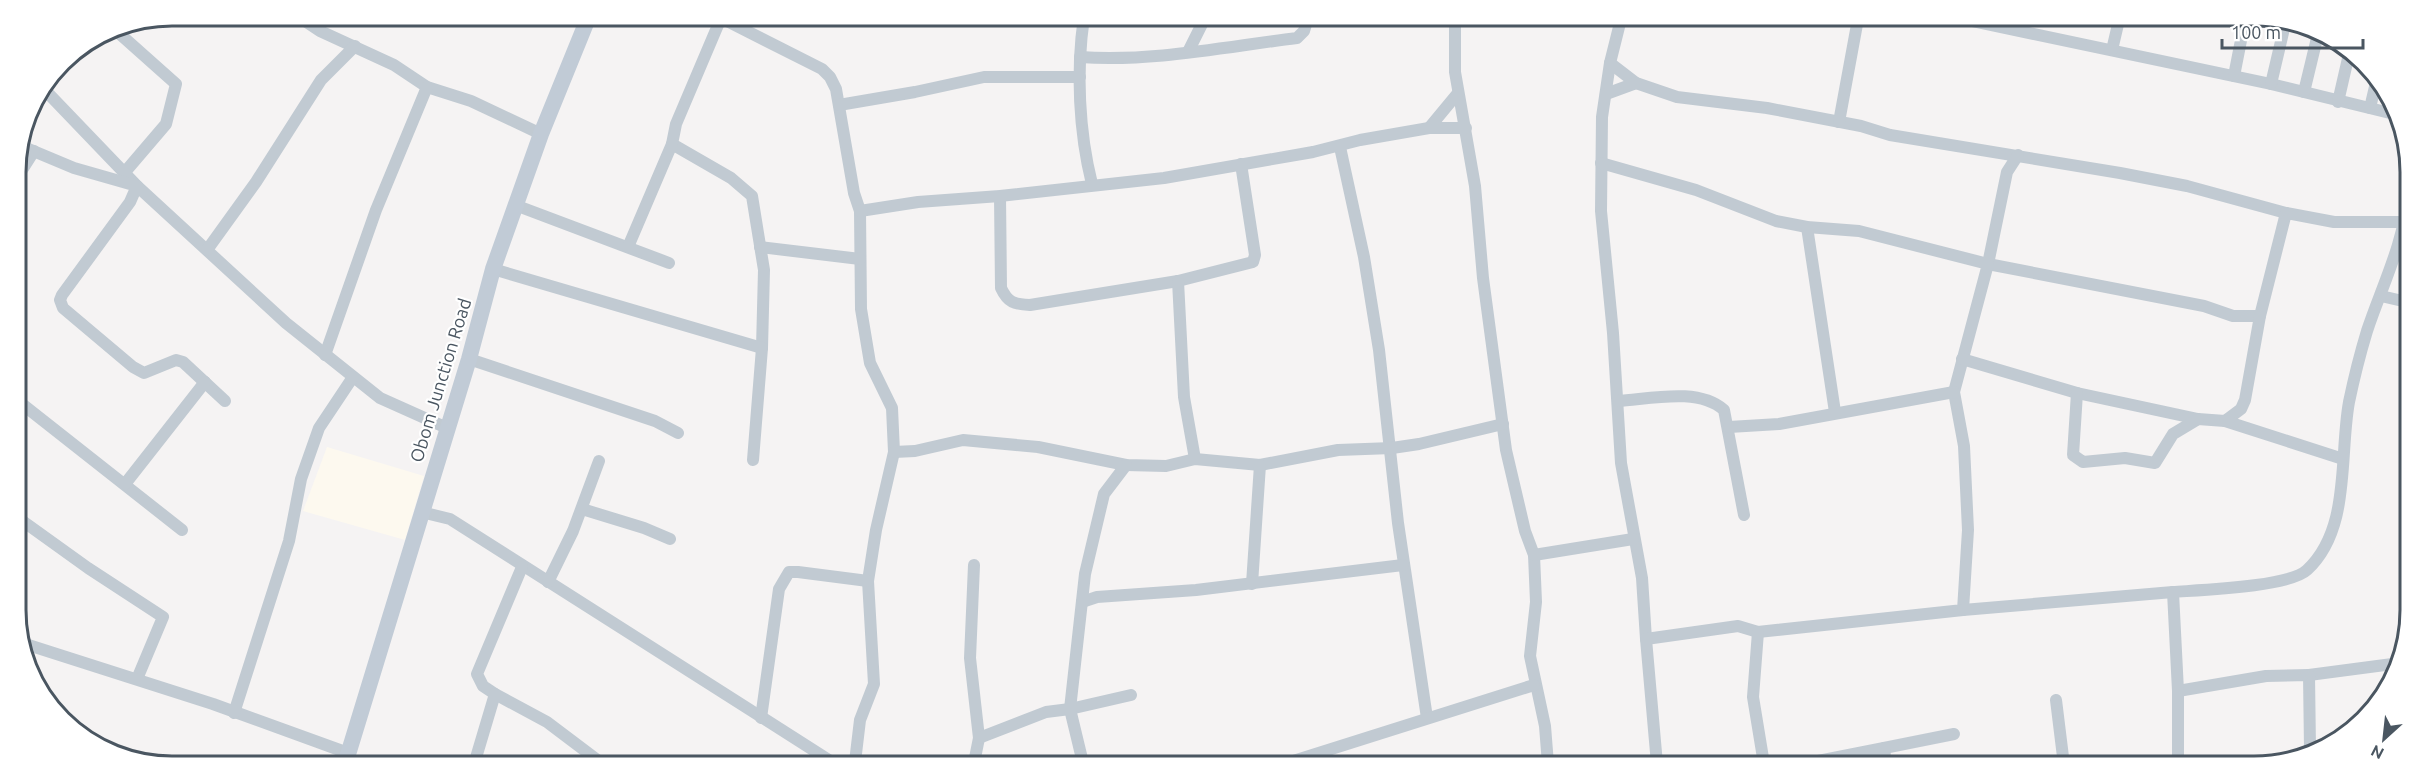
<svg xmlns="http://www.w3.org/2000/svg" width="2426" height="781" font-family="Ubuntu,sans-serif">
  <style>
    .commercial { fill: #fdf9ef }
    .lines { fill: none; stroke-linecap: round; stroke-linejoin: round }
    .street { stroke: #c1cad2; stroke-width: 12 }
    .secondary { stroke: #c1cbd6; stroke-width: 16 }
    .labels { text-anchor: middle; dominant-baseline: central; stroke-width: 4.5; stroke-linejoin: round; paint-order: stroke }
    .street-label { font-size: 18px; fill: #4a5661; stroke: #fff }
    .rim { fill: none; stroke: #4a5661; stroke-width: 3 }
  </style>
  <rect width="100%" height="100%" fill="#f5f3f3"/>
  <path class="commercial" d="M327 447 424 476 405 540 303 511Z"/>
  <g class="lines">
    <g class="street">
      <path d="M296 15 320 31 394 65 427 87 471 101 541 134"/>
      <path d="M717 16 822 69 830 77 836 89 854 193 860 211 861 309 870 363 892 408 894 452 876 530 868 581 874 684 860 720 855 762"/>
      <path d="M1084 17C1076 71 1079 132 1092 184"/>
      <path d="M721 18 676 124 672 144 731 178 752 196 764 270 762 348 753 460"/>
      <path d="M1455 18V72L1475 186 1483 278 1506 450 1525 531 1534 555 1536 602 1530 656 1545 726 1548 764"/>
      <path d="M1621 19 1610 63 1602 117 1601 211 1613 333 1621 463 1642 578 1646 639"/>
      <path d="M1967 20 2271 84 2394 114"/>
      <path d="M112 27 176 84 166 124 125 172"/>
      <path d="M2112 50 2119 20"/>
      <path d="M1188 52 1205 18"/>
      <path d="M1080 57C1153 62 1224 47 1297 38L1304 31 1308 18"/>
      <path d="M1610 63 1636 83 1677 97 1767 108 1861 126 1890 135 2120 173 2187 186 2286 213"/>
      <path d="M2234 76 2245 20"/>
      <path d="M2271 84 2286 20"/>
      <path d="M43 88 137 186 286 323 380 398 447 428"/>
      <path d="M2304 92 2318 34"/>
      <path d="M1606 94 1636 83"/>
      <path d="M2338 102 2349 54"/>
      <path d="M839 105 915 92 984 77H1080"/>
      <path d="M2370 108 2377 78"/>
      <path d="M1839 122 1858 19"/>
      <path d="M1429 128 1458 93"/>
      <path d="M19 145 74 168 137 186 130 202 62 295 60 300 63 308 133 367 144 373 176 360 183 362 225 401"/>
      <path d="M1340 147 1364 257 1379 350 1398 523 1427 718"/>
      <path d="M2018 155 2007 172 1988 264 2204 306 2233 316H2260"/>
      <path d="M1601 163 1696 190 1776 221 1807 227 1859 231 1988 264 1954 392 1964 446 1968 530 1963 610 1758 632 1738 626 1646 639 1657 764"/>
      <path d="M15 181 34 151"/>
      <path d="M1000 196 1001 288C1008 303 1014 304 1030 305L1178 281 1253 262 1255 255 1241 164"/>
      <path d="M515 205 669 263"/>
      <path d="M860 211 918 202 1000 196 1164 178 1313 152 1360 140 1429 128H1466"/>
      <path d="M1807 227 1835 412"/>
      <path d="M628 247 672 144"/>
      <path d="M760 247 860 259"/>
      <path d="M207 250 256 182 321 80 355 46"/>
      <path d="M493 269 762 348"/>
      <path d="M1178 281 1184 397 1195 459"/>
      <path d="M2381 296 2407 302"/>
      <path d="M325 355 376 210 427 87"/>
      <path d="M469 359 655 421 678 433"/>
      <path d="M1962 359 2077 393 2198 419 2225 421 2241 409 2245 400 2260 316 2286 213 2334 222H2404"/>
      <path d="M2077 393 2073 455 2083 462 2125 458 2155 463 2173 434 2198 419"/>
      <path d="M17 400 182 530"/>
      <path d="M1618 401C1650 399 1698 387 1724 410L1744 515"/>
      <path d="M2225 421 2343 459"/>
      <path d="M1729 427 1779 424 1954 392"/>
      <path d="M894 452 915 451 963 440 1038 447 1126 465 1166 466 1195 459 1260 465 1338 450 1392 448 1419 444 1503 424"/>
      <path d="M125 484 205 382"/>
      <path d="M582 509 644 528 670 539"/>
      <path d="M421 512 450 519 832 762"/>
      <path d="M17 517 88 568 163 617 137 679"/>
      <path d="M1534 555 1633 539"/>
      <path d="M974 565 970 658 979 738 974 763"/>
      <path d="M522 567 477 674 483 686 495 694 547 722 600 762"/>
      <path d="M548 582 573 531 599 461"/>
      <path d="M1252 584 1260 465"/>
      <path d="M1082 602 1097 597 1196 590 1403 565"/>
      <path d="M1963 610 2173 592"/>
      <path d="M1758 632 1753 697 1764 764"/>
      <path d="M19 642 213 704 348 753"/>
      <path d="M2309 675 2400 663"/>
      <path d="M2178 691 2266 676 2309 675 2310 749"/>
      <path d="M2056 700 2064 765"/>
      <path d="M234 713 289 541 301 479 319 428 353 377"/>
      <path d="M761 718 779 589 789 572H798L868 581"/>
      <path d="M979 738 1046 712 1070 709 1131 695"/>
      <path d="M1884 748 1954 734"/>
      <path d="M475 761 495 694"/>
      <path d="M1083 763 1070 709 1085 574 1104 494 1126 465"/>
      <path d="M1287 763 1534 685"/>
      <path d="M1798 765 1884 748 1886 765"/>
      <path d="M2178 765V691L2173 592C2200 590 2289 587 2307 570 2351 529 2339 457 2349 402 2354 378 2360 354 2367 331 2382 286 2404 243 2408 195"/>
    </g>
    <path class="secondary" d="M346 761 469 359 493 269 541 134 589 16"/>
  </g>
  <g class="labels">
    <g class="street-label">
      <text transform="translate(440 380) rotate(-73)">Obom Junction Road</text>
    </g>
  </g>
  <path d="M0 0H2426V781H0ZM172 26H2254A146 146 0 0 1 2400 172V610A146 146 0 0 1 2254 756H172A146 146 0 0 1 26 610V172A146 146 0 0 1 172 26Z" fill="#fff" fill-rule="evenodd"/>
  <path class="rim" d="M172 26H2254A146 146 0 0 1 2400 172V610A146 146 0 0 1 2254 756H172A146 146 0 0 1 26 610V172A146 146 0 0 1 172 26Z"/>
  <g transform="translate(2384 739) rotate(207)" stroke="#ffffff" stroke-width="4.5" paint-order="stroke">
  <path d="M0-4.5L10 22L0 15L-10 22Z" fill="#4a5661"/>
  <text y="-9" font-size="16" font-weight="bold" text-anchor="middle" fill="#4a5661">N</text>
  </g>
  <path d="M2222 39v9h141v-9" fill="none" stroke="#4a5661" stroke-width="3"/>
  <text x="2231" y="39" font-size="18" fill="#4a5661" stroke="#ffffff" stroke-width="4.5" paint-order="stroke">100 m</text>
</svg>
